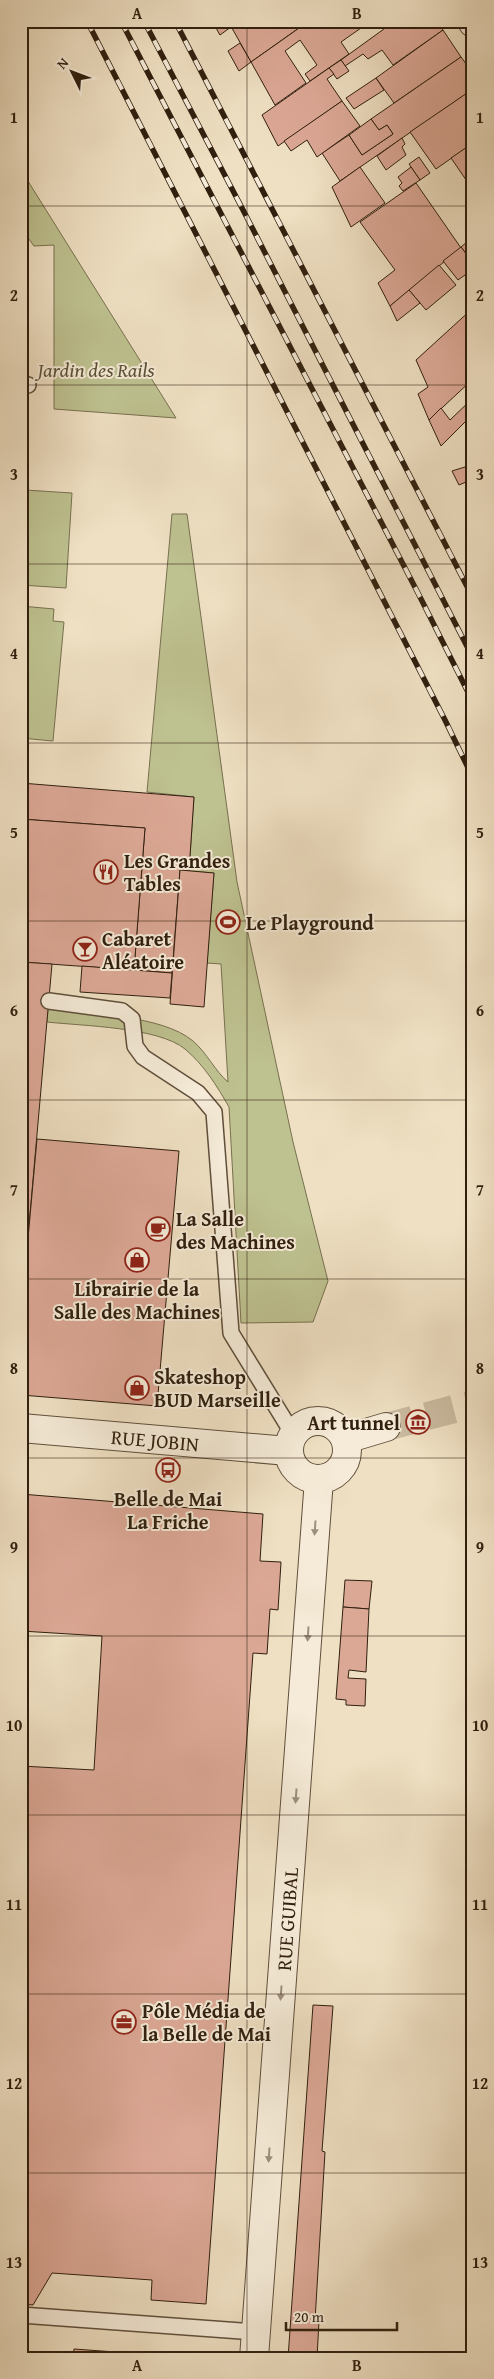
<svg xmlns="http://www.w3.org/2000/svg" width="494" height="2379" font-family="'Gentium Book Plus',serif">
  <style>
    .green { fill: #bec190; stroke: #77704f }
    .building { fill: #dca896; stroke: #301f0e }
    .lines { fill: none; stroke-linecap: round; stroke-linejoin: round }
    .minor-tunnel { stroke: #c9b99f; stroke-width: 28; stroke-dasharray: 28 14; stroke-linecap: butt }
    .service-casing { stroke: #604f3b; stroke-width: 18 }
    .minor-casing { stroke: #604f3b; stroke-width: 30 }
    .service { stroke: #f5ebd8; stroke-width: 15 }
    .minor { stroke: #f5ebd8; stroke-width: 28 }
    .rail-casing { stroke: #301f0e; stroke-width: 5.5 }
    .rail { stroke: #f5ebd8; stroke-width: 4; stroke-dasharray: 11; stroke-linecap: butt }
    .oneway { fill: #9c8f7d }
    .grid { fill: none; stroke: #301f0e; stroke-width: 1; stroke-opacity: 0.55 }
    .labels { text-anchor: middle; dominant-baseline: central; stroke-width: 4; stroke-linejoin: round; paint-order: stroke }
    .park-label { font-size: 20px; font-style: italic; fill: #5b5035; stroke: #f5ebd8 }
    .poi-label { font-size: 20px; font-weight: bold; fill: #301f0e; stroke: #f5ebd8; text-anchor: start }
    .street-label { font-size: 20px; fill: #301f0e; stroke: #f5ebd8 }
    .neatline { fill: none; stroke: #301f0e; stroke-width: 2 }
    .grid-label { font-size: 16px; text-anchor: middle; font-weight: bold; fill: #301f0e }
  </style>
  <rect width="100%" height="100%" fill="#efe0c3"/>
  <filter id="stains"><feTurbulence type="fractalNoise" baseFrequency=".004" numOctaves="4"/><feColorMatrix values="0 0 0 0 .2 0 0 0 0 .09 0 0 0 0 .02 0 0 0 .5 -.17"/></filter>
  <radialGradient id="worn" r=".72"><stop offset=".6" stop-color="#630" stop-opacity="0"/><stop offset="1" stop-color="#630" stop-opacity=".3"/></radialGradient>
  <g class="green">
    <path d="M21 170 176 418 54 409V245L34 246 21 228Z"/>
    <path d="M25 490 72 493 66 588 21 585Z"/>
    <path d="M172 514H187L237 882 293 1142 328 1281 313 1322 241 1323 229 1107C217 1086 204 1065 185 1049 158 1027 83 1026 47 1022L48 1009C89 1014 162 1015 193 1041 207 1053 215 1071 228 1082L221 964 207 963 214 873 189 871 194 797 147 792Z"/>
    <path d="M21 606 54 609 53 621 64 622 53 741 21 738Z"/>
  </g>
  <g class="building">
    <path d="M212 21H228L231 27 220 35Z"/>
    <path d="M228 21H305L306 23 251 62Z"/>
    <path d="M309 21H371L341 42 349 54 310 81 305 74 317 65 300 40 285 51 306 83 275 105 251 62Z"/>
    <path d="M395 21H437L443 30 393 65 382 50 368 59 363 54 345 66 341 60Z"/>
    <path d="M443 30 461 57 394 103 376 78Z"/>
    <path d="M240 43 251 62 239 71 228 51Z"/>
    <path d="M461 57 473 73V89L340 181 322 153 349 135 362 155 393 134 387 125 379 130 371 119Z"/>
    <path d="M341 60 349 71 337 79 329 68Z"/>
    <path d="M329 68 334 74 327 79 342 101 278 146 262 115Z"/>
    <path d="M376 78 384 90 354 109 346 98Z"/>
    <path d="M473 89V143L436 169 410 132Z"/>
    <path d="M342 101 360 126 317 157 307 140 291 151 284 141Z"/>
    <path d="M371 119 379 130 387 125 393 134 362 155 349 135Z"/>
    <path d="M402 138 405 144 402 147 406 155 386 170 377 156Z"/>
    <path d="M473 143V190L451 158Z"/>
    <path d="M419 157 430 173 420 180 409 164Z"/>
    <path d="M360 167 385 203 351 227 332 187Z"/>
    <path d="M411 167 420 180 403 191 399 186 402 183 398 177Z"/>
    <path d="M416 183 461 248 390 306 378 283 395 270 360 222Z"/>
    <path d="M473 237V263L461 247Z"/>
    <path d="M461 247 473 263V285L465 275 458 280 443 261Z"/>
    <path d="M439 265 456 285 426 310 409 290Z"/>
    <path d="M409 290 420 303 397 321 390 306Z"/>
    <path d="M473 308V379L429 420 418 394 428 387 416 360Z"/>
    <path d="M473 398V414L441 446 429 420 441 408 450 420Z"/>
    <path d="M468 466 473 479 459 485 452 471Z"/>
    <path d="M21 783 194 797 189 871 180 870 172 973 134 970 145 828 21 819Z"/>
    <path d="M21 819 145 828 134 970 21 962Z"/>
    <path d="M180 870 214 873 204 1007 170 1004Z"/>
    <path d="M21 962 52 964 21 1316Z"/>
    <path d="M82 966 172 973 170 998 80 992Z"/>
    <path d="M37 1139 179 1151 157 1406 21 1395V1316Z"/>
    <path d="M158 1463 180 1465 179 1473 157 1471Z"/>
    <path d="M21 1494 263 1514 260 1561 281 1562 278 1610 270 1609 267 1654 253 1653 206 2304 151 2300 152 2280 52 2273 33 2305 21 2304V1766L94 1770 102 1636 21 1631Z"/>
    <path d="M345 1580 372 1581 369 1609 343 1607Z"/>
    <path d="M343 1607 369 1609 366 1672 349 1670 348 1678 366 1679 365 1706 346 1705V1700L336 1699Z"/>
    <path d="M313 2005 333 2006 322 2151 325 2152 315 2321H319L317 2358H288Z"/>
    <path d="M74 2349 199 2358H73Z"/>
  </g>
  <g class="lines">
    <path class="minor-tunnel" d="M386 1427 473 1404"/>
    <g class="service-casing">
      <g id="service">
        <path d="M21 384 28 385"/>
        <path d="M49 1001 122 1011 132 1019 135 1046 143 1057 198 1093 214 1112 231 1333 293 1434"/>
        <path d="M21 2315 255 2332"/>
      </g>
    </g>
    <g class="minor-casing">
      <g id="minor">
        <path d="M472 21 473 23"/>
        <circle cx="318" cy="1450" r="29"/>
        <path d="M21 1428 288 1451"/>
        <path d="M346 1439 386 1427"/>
        <path d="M254 2358 319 1479"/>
      </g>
    </g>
    <use href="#service" class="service"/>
    <use href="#minor" class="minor"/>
    <g class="rail-casing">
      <g id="rail">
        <path d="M87 21 445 720 473 778"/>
        <path d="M121 21 418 593 473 702"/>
        <path d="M144 21 242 208 473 658"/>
        <path d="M175 21 473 598"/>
      </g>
    </g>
    <use href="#rail" class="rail"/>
  </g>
  <defs><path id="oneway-solid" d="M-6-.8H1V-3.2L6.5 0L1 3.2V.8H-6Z" transform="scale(1.25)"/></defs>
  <g class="oneway">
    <use href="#oneway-solid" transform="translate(315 1528) rotate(94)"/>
    <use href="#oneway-solid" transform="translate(308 1634) rotate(94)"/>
    <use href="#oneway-solid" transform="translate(296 1796) rotate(94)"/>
    <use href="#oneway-solid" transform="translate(281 1993) rotate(94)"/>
    <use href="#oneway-solid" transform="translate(269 2155) rotate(94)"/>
  </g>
  <path class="grid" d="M247 21V2358M21 206H473M21 385H473M21 564H473M21 743H473M21 921H473M21 1100H473M21 1279H473M21 1458H473M21 1636H473M21 1815H473M21 1994H473M21 2173H473"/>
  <defs>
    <g id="restaurant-ring" transform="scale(1.25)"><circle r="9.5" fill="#f5ebd8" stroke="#8f2418" stroke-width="1.5"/><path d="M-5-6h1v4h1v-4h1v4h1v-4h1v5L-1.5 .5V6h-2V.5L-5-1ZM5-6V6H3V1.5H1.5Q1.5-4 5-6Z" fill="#8f2418"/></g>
    <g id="stadium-ring" transform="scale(1.25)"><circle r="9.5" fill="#f5ebd8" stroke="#8f2418" stroke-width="1.5"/><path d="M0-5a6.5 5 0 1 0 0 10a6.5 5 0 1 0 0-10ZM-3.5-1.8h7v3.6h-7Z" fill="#8f2418"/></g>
    <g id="bar-ring" transform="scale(1.25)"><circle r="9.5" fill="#f5ebd8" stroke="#8f2418" stroke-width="1.5"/><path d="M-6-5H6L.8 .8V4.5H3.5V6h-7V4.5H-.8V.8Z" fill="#8f2418"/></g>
    <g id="cafe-ring" transform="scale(1.25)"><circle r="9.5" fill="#f5ebd8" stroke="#8f2418" stroke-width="1.5"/><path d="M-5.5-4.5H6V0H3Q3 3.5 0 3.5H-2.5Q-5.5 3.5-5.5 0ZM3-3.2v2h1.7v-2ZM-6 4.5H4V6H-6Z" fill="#8f2418"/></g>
    <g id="shop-ring" transform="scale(1.25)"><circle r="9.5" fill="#f5ebd8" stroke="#8f2418" stroke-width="1.5"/><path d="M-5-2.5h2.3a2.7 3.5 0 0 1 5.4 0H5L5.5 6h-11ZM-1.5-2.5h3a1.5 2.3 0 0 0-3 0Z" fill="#8f2418"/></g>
    <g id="museum-ring" transform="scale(1.25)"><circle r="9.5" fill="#f5ebd8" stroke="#8f2418" stroke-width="1.5"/><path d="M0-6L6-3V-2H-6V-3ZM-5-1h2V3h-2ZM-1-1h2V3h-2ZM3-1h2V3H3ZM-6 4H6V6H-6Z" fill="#8f2418"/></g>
    <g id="bus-ring" transform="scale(1.25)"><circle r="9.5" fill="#f5ebd8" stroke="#8f2418" stroke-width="1.5"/><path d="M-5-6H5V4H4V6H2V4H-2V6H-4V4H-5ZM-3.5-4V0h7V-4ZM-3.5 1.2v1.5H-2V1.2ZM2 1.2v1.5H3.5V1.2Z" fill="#8f2418"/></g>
    <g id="office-ring" transform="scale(1.25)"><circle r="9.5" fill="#f5ebd8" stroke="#8f2418" stroke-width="1.5"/><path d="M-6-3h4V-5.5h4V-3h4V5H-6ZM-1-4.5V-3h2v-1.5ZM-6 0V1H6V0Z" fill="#8f2418"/></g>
  </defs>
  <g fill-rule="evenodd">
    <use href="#restaurant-ring" x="106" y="872"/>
    <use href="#stadium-ring" x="228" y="922"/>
    <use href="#bar-ring" x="85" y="949"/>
    <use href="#cafe-ring" x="158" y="1229"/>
    <use href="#shop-ring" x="137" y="1260"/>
    <use href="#shop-ring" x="137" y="1388"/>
    <use href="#museum-ring" x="418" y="1422"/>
    <use href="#bus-ring" x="168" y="1470"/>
    <use href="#office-ring" x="124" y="2022"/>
  </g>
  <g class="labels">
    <g class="park-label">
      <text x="96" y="369">Jardin des Rails</text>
    </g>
    <g class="poi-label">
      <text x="124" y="860">Les Grandes<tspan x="124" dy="23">Tables</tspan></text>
      <text x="246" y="922">Le Playground</text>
      <text x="102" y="938">Cabaret<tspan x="102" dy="23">Aléatoire</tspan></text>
      <text x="176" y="1218">La Salle<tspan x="176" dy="23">des Machines</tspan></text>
      <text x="137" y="1288" text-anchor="middle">Librairie de la<tspan x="137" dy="23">Salle des Machines</tspan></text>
      <text x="154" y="1376">Skateshop<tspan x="154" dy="23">BUD Marseille</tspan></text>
      <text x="400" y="1422" text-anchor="end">Art tunnel</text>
      <text x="168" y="1498" text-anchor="middle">Belle de Mai<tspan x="168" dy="23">La Friche</tspan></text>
      <text x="142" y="2010">Pôle Média de<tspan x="142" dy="23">la Belle de Mai</tspan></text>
    </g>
    <g class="street-label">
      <text transform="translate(155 1440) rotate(5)">RUE JOBIN</text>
      <text transform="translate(287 1919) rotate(-86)">RUE GUIBAL</text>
    </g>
  </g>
  <rect width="494" height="2379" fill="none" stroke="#efe0c3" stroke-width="55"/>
  <g transform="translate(72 72) rotate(312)" stroke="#f5ebd8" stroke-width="4" paint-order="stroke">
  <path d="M0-4L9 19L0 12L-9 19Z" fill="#301f0e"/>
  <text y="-8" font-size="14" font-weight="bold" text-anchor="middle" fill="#301f0e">N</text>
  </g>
  <path d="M286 2322v8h111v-8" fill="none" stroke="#301f0e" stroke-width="2.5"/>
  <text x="294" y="2322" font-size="15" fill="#301f0e" stroke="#f5ebd8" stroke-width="4" paint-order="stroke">20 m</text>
  <rect x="28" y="28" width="438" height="2324" class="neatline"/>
  <g class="grid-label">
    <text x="137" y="19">A</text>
    <text x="357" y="19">B</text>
    <text x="14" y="123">1</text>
    <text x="480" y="123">1</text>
    <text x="14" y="301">2</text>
    <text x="480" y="301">2</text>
    <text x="14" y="480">3</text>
    <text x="480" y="480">3</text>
    <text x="14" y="659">4</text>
    <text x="480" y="659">4</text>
    <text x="14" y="838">5</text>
    <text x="480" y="838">5</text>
    <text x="14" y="1016">6</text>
    <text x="480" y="1016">6</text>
    <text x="14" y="1195">7</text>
    <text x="480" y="1195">7</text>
    <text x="14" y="1374">8</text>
    <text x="480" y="1374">8</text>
    <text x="14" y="1553">9</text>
    <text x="480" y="1553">9</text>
    <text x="14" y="1731">10</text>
    <text x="480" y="1731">10</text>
    <text x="14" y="1910">11</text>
    <text x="480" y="1910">11</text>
    <text x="14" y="2089">12</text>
    <text x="480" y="2089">12</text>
    <text x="14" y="2268">13</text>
    <text x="480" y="2268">13</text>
    <text x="137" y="2371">A</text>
    <text x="357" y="2371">B</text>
  </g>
  <rect width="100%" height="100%" filter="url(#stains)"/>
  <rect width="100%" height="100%" fill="url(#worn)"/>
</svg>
